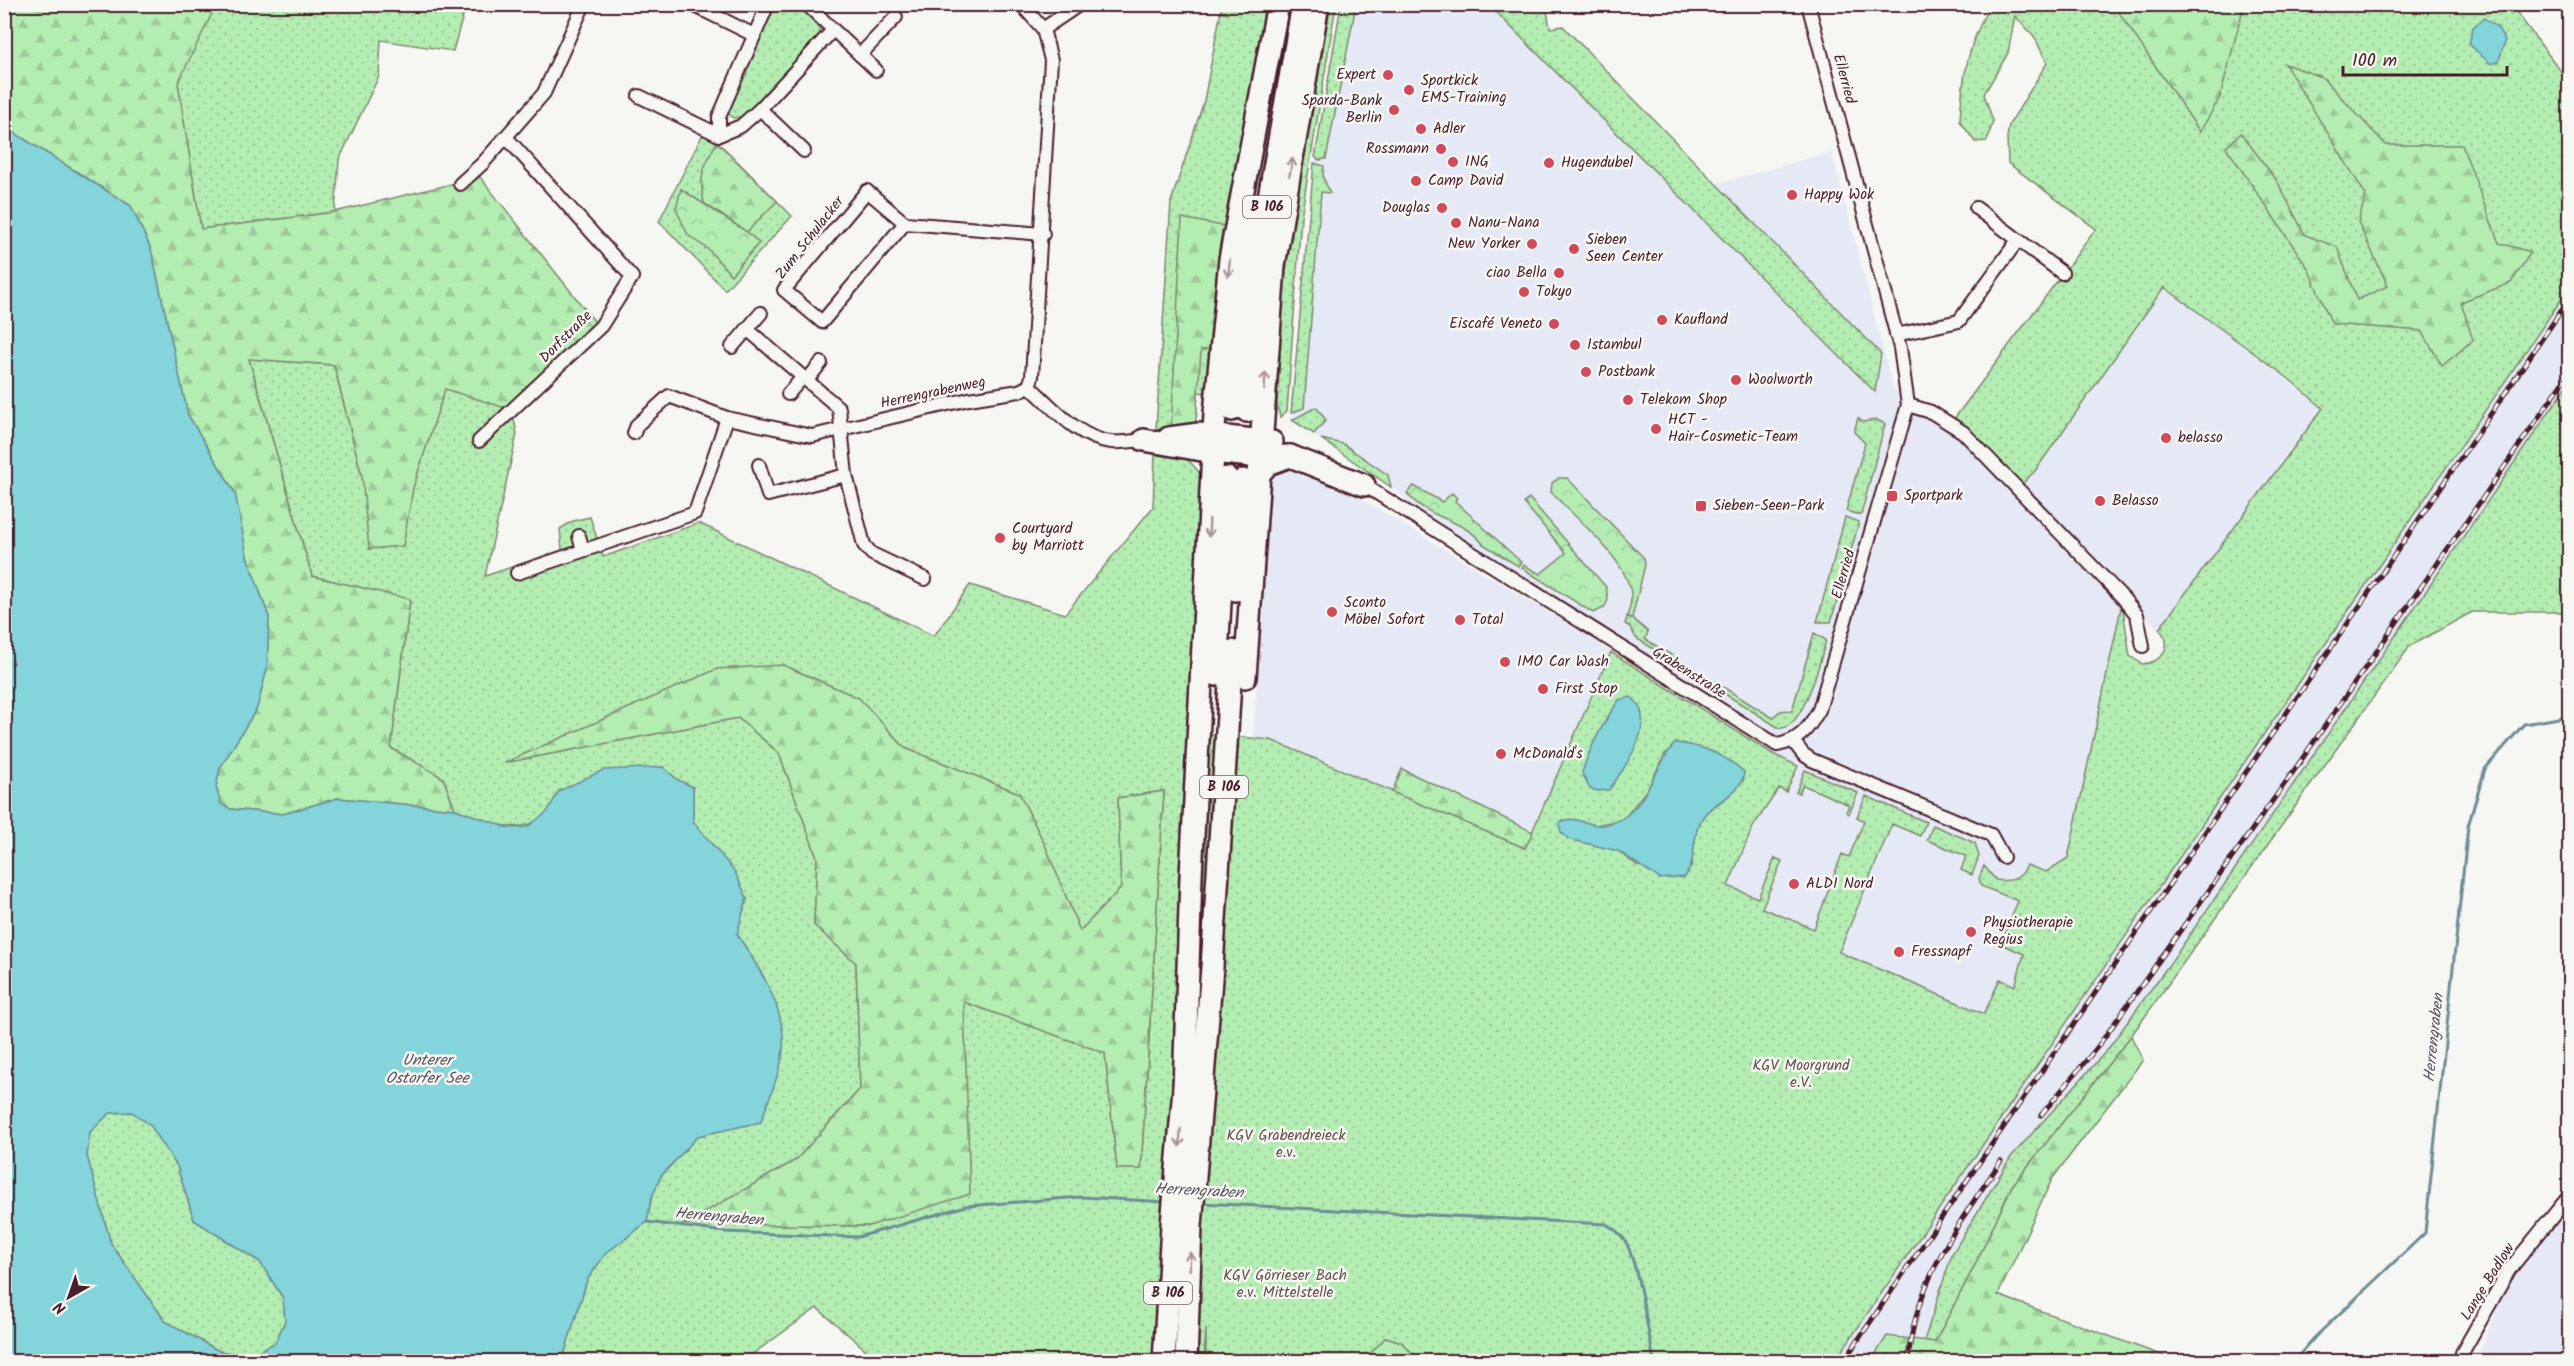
<svg xmlns="http://www.w3.org/2000/svg" width="2574" height="1366" font-family="Kalam,sans-serif">
  <style>
    .built { fill: #e5e9f5 }
    .grass { fill: url(#grass-dots); stroke: #7e866e; stroke-width: 1.5; fill-rule: evenodd }
    .forest { fill: url(#forest-firs); stroke: #7e866e; stroke-width: 1.5 }
    .park { fill: url(#park-crowns); stroke: #7e866e; stroke-width: 1.5 }
    .pitch { fill: #b3edb2; stroke: #7e866e; stroke-width: 1.5 }
    .water { fill: #83d4db; stroke: #6c8c95; stroke-width: 1.5; fill-rule: evenodd }
    .lines { fill: none; stroke-linecap: round; stroke-linejoin: round }
    .stream { stroke: #6c8c95; stroke-width: 3 }
    .highway-tunnel { stroke: #d4cbca; stroke-width: 21; stroke-dasharray: 21 10; stroke-linecap: butt }
    .street-casing { stroke: #4a1f2b; stroke-width: 16 }
    .highway-casing { stroke: #4a1f2b; stroke-width: 26 }
    .street { stroke: #f6f6f2; stroke-width: 12 }
    .highway { stroke: #f6f6f2; stroke-width: 21 }
    .rail-casing { stroke: #4a1f2b; stroke-width: 5 }
    .rail { stroke: #f6f6f2; stroke-width: 3; stroke-dasharray: 9; stroke-linecap: butt }
    .oneway { stroke: #a99598 }
    .poi-dot { fill: #d1495b; stroke: #f6f6f2; stroke-width: 2 }
    .labels { text-anchor: middle; dominant-baseline: central; stroke-width: 5; stroke-linejoin: round; paint-order: stroke }
    .shield { fill: #f6f6f2; stroke: #7e6067; stroke-width: 1.5 }
    .shield-label { font-size: 14px; font-weight: bold; fill: #4a1f2b }
    .poi-label { font-size: 15px; fill: #4a1f2b; stroke: #f6f6f2; text-anchor: start }
    .street-label { font-size: 15px; fill: #4a1f2b; stroke: #f6f6f2 }
    .park-label { font-size: 15px; fill: #64524d; stroke: #f6f6f2 }
    .water-label { font-size: 16px; font-style: italic; fill: #5b5560; stroke: #f6f6f2 }
  </style>
  <defs>
    <pattern id="grass-dots" width="8" height="8" patternUnits="userSpaceOnUse" patternTransform="scale(1.5)"><rect width="8" height="8" fill="#b3edb2"/><path d="M2 2h.1M6 6h.1" fill="none" stroke="#9bcb99" stroke-width="1.8" stroke-linecap="round"/></pattern>
    <pattern id="forest-firs" width="22" height="20" patternUnits="userSpaceOnUse" patternTransform="scale(1.5)"><rect width="22" height="20" fill="#b3edb2"/><path d="M5 1l3.5 6h-7zM16 11l3.5 6h-7z" fill="#9bcb99"/></pattern>
    <pattern id="park-crowns" width="20" height="18" patternUnits="userSpaceOnUse" patternTransform="scale(1.5)"><rect width="20" height="18" fill="#b3edb2"/><path d="M2 6a3 3 0 1 1 6 0M12 15a3 3 0 1 1 6 0" fill="none" stroke="#9bcb99"/></pattern>
  </defs>
  <rect width="100%" height="100%" fill="#f6f6f2"/>
  <filter id="ink" filterUnits="userSpaceOnUse"><feTurbulence type="fractalNoise" baseFrequency=".0167" numOctaves="2"/><feDisplacementMap in="SourceGraphic" scale="12" xChannelSelector="R" yChannelSelector="G"/><feConvolveMatrix kernelMatrix="1 2 1 2 8 2 1 2 1" color-interpolation-filters="sRGB"/></filter>
  <g filter="url(#ink)">
    <g class="built">
      <path d="M1341 4 1489 5 1679 194 1832 152 1893 388 1908 405 1941 417 2018 488 2035 471 2164 286 2323 408 2159 629 2124 598 2068 858 2046 873 1996 1054 1693 919 1779 739 1412 506 1395 489 1292 420 1314 163Z"/>
      <path d="M2569 288V383L2178 952 2108 1049 2011 1157 1952 1254 1924 1341 1887 1336 1871 1361 1835 1362Z"/>
      <path d="M1289 467 1335 483 1592 638 1611 652 1533 832 1402 769 1392 792 1271 740H1253L1269 490 1274 476Z"/>
      <path d="M2569 1204V1361L2476 1362 2506 1285Z"/>
    </g>
    <g class="grass">
      <path d="M110 5H466L453 51 381 40 379 76 339 160 335 212 201 229 178 83Z"/>
      <path d="M776 5H801C811 14 824 21 819 37L745 116 733 118 729 114 728 105Z"/>
      <path d="M1222 5H1269L1227 227 1222 231 1219 250 1223 255 1208 393 1198 392 1196 421 1171 430 1156 429 1171 202 1204 101Z"/>
      <path d="M1322 5H1336L1301 217 1287 411 1280 417 1277 404 1279 369 1274 368 1271 340Z"/>
      <path d="M1341 5H1356L1326 159 1319 160 1315 157Z"/>
      <path d="M1489 5H1546L1550 28 1563 26 1881 354 1875 392Z"/>
      <path d="M1984 5H2521L2517 13 2569 82V288L1835 1361H1420L1401 1342 1386 1337 1363 1361H1206V1329L1204 1361H879L817 1308 743 1361H562L587 1280 606 1253 647 1222 651 1199 661 1176 698 1136 725 1129 765 979 737 934 747 898 693 821V787L678 780 663 767 559 791C555 797 552 806 547 812 521 842 485 819 455 809L443 778 391 748 410 600 312 576 249 359 334 365 362 476 413 487 445 388 512 410 517 434 485 576 562 550 560 529 573 521 590 517 603 557 699 523 934 636 970 585 1065 614 1153 507 1155 454 1187 459 1203 476 1191 732 1271 740 1525 848 1611 652 1773 754 1798 766 1786 792 1779 788 1753 827 1728 886 1758 898 1775 858 1782 861 1762 908 1814 929 1842 854 1849 857 1864 821 1857 817 1866 796 1926 822 1920 836 1892 824 1839 952 1984 1014 2000 979 2015 986 2024 954 2001 944 2018 901 1981 886 1979 878 1984 866 1996 880C2010 882 2021 880 2027 865L2046 872 2068 858 2122 603 2130 656 2142 664C2162 663 2175 645 2159 629L2323 408 2289 379 2164 287 2035 471 2018 488 1951 423 2096 229 2008 163 2007 138 2009 125 2047 63 2034 36 2015 16 2008 53 1984 94 1993 121 1987 141 1975 142 1960 121C1962 77 1968 47 1988 8ZM783 665 859 698 905 748 1019 793 1045 845 1080 931 1121 888 1118 798 1164 791 1141 1169H1117L1105 1053 964 1002 869 1226 686 1223 796 1160 860 1089 856 963 814 925 817 857 779 753 738 718 508 762ZM1682 743 1716 753 1744 779 1731 794 1707 812 1697 827 1691 868 1638 866 1618 851 1568 838 1585 823 1596 825 1624 819 1648 788 1665 754Z"/>
      <path d="M704 132 725 149 792 216 725 290 659 221Z"/>
      <path d="M1314 163 1324 166 1323 177 1330 193 1321 192 1304 408 1291 413Z"/>
      <path d="M2569 383V612H2472L2410 646 2131 1036 2012 1186 1976 1263 1935 1342 1924 1341 1952 1254 2011 1157 2108 1049 2178 952Z"/>
      <path d="M1316 407 1326 420 1314 434 1292 420Z"/>
      <path d="M1858 418 1862 422 1877 420 1885 424 1861 515 1846 511 1865 443 1854 432Z"/>
      <path d="M1321 439 1343 444 1388 475 1391 487Z"/>
      <path d="M1845 517 1859 522 1831 622H1817Z"/>
      <path d="M1627 617 1632 618 1648 632 1645 639 1773 718C1779 710 1783 709 1792 711L1814 633 1826 640C1821 658 1803 732 1779 728L1636 638 1630 627 1625 624Z"/>
      <path d="M1805 770 1858 793 1849 814 1846 812 1849 805 1803 785 1799 793 1796 792Z"/>
      <path d="M1933 825 1975 843 1979 856 1972 875 1961 870 1966 856 1927 840Z"/>
      <path d="M132 1112 151 1126 177 1166 194 1220 260 1262 283 1298 285 1321 275 1343 248 1356 219 1351 165 1321 111 1244 87 1156 90 1132 110 1113Z"/>
    </g>
    <g class="forest">
      <path d="M4 5H216L178 83 201 229 335 212 480 177 599 327 512 410 445 389 413 488 403 546 369 549 362 476 334 365 249 359 312 576 410 599 391 748 443 778 455 809 338 798 283 814 230 809 221 804 216 787 220 768 257 708 267 669 269 617 247 556 235 493 188 415 151 249 131 206 5 127Z"/>
      <path d="M2114 5H2244L2220 97 2200 132Z"/>
      <path d="M2285 64 2322 77 2386 145H2462L2499 243 2531 252 2511 283 2461 302 2473 340 2442 366 2422 331 2332 324 2308 268 2226 147 2241 133 2277 181 2305 235 2337 247 2357 300 2388 286 2358 222 2366 195Z"/>
      <path d="M717 142 777 201 747 232 704 203C698 175 704 166 717 142Z"/>
      <path d="M1182 218 1227 227 1222 231 1219 250 1223 255 1213 349 1201 350 1196 421 1188 429 1171 430Z"/>
      <path d="M783 665 859 698 905 748 1019 793 1045 845 1080 931 1121 888 1118 798 1164 791 1141 1169H1117L1105 1053 964 1002 970 1194 869 1226 684 1224 796 1160 860 1089 856 963 814 925 817 857 779 753 738 718 504 763 717 669Z"/>
      <path d="M1402 769 1533 832 1525 848 1392 792Z"/>
      <path d="M2131 1036 2143 1060 2052 1179 1998 1295 2177 1361H1871L1887 1336 1935 1342 1976 1263 2012 1186Z"/>
    </g>
    <g class="park">
      <path d="M681 189 747 232 759 243 731 275 709 250 688 235 676 209Z"/>
      <path d="M1559 478H1567L1644 558 1645 565 1632 618 1627 617C1629 610 1632 602 1631 594 1627 559 1575 518 1551 492L1552 483Z"/>
      <path d="M1414 486 1442 502 1452 493 1457 498 1455 501 1521 562 1518 566 1483 544C1465 519 1426 519 1407 493Z"/>
      <path d="M1529 498 1606 587 1608 600 1604 608 1593 613 1522 568 1524 565 1540 574 1566 553 1524 503Z"/>
    </g>
    <path class="pitch" d="M1386 1337 1401 1342 1420 1361H1363Z"/>
    <g class="water">
      <path d="M2484 18 2497 27 2505 40 2499 61 2491 64 2469 44 2473 27Z"/>
      <path d="M5 127 131 206 151 249 188 415 235 493 247 556 269 617 267 669 257 708 220 768 216 787 221 804 231 809 283 814 338 798 455 809 509 828 527 827 547 812 559 791 603 770 663 767 678 780 693 787V821L735 872 747 898 737 934C759 968 790 1013 782 1057 778 1079 768 1101 761 1122L698 1136 661 1176 651 1199 647 1222 606 1253 587 1280 562 1361H5ZM132 1112 151 1126 177 1166 194 1220 260 1262 283 1298 285 1321 275 1343 248 1356 219 1351 165 1321 111 1244 87 1156 90 1132 110 1113Z"/>
      <path d="M1631 697C1634 700 1639 704 1640 708 1651 733 1622 771 1609 790L1599 791 1590 789 1582 773C1590 746 1603 723 1619 700Z"/>
      <path d="M1675 743C1701 745 1725 755 1744 772 1743 792 1719 799 1707 812 1689 830 1699 857 1685 877L1660 879 1618 851 1568 839 1561 832 1559 823C1574 813 1588 827 1604 825 1645 819 1652 769 1675 743Z"/>
    </g>
    <g class="lines">
      <g class="stream">
        <path d="M1201 1203 1606 1224C1613 1228 1619 1232 1624 1239 1637 1258 1649 1335 1654 1362"/>
        <path d="M647 1222 725 1232 858 1237 966 1206 1081 1197 1167 1202"/>
        <path d="M2293 1362 2315 1337 2425 1233 2468 826 2485 769 2524 724 2570 716"/>
      </g>
      <g class="highway-tunnel">
        <path d="M1227 478 1232 410"/>
        <path d="M1243 480 1247 411"/>
      </g>
      <g class="street-casing">
        <g id="street">
          <path d="M691 4 754 35"/>
          <path d="M806 4 876 70"/>
          <path d="M1021 4 1043 29 1051 60 1032 377 1029 386C1052 406 1078 439 1111 442 1122 443 1133 441 1144 440"/>
          <path d="M1043 29 1080 4"/>
          <path d="M860 55 896 17"/>
          <path d="M639 96 719 135 741 126 760 109 833 30"/>
          <path d="M760 109 804 151"/>
          <path d="M719 135V117L768 4"/>
          <path d="M460 184 483 163 544 93 584 4"/>
          <path d="M1976 208 2062 273"/>
          <path d="M905 223 822 322 784 290 867 191 905 223 1043 234"/>
          <path d="M747 329 839 408 846 475 864 545 872 554 925 579"/>
          <path d="M1896 335 1959 321 2018 240"/>
          <path d="M732 347 761 313"/>
          <path d="M807 380 821 363"/>
          <path d="M788 394 803 377"/>
          <path d="M1908 405 1931 412 1963 432 2123 598 2137 615 2143 646"/>
          <path d="M634 433 637 425 669 396 727 418 812 436 969 399 1019 391 1029 386"/>
          <path d="M479 441 601 326 632 277 506 137"/>
          <path d="M759 465 768 495 846 475"/>
          <path d="M1364 485 1777 745C1800 741 1808 729 1819 710L1908 405 1900 348 1808 4"/>
          <path d="M579 536 583 550"/>
          <path d="M517 573 695 513 727 418"/>
          <path d="M1793 741 1803 754 1812 760 1991 835 2003 857"/>
          <path d="M2460 1362 2462 1353 2509 1270 2570 1195"/>
        </g>
      </g>
      <g class="highway-casing">
        <g id="highway">
          <path d="M1232 410 1249 224"/>
          <path d="M1247 411 1252 330 1265 220 1303 4"/>
          <path d="M1169 438 1199 434 1272 442"/>
          <path d="M1144 440 1213 452 1260 457 1290 456 1364 485"/>
          <path d="M1259 474 1274 266 1318 4"/>
          <path d="M1236 590 1243 480"/>
          <path d="M1216 675 1227 478"/>
          <path d="M1245 677 1259 474 1268 464 1290 456"/>
          <path d="M1184 1090 1191 876 1215 413 1230 259 1278 4"/>
          <path d="M1164 1362 1172 1225 1185 1077"/>
          <path d="M1186 1362 1191 1226 1212 967 1232 651"/>
        </g>
      </g>
      <use href="#street" class="street"/>
      <use href="#highway" class="highway"/>
      <g class="rail-casing">
        <g id="rail">
          <path d="M2041 1115 2099 1045 2293 772 2570 372"/>
          <path d="M1843 1362 2570 298"/>
          <path d="M1908 1362C1914 1283 1958 1224 2001 1161"/>
        </g>
      </g>
      <use href="#rail" class="rail"/>
    </g>
    <defs><path id="oneway-shaft" d="M-6 0H5M1.5-3L5.5 0L1.5 3" fill="none" stroke-width="1.6" stroke-linecap="round" stroke-linejoin="round" transform="scale(1.5)"/></defs>
    <g class="oneway">
      <use href="#oneway-shaft" transform="translate(1291 167) rotate(-80)"/>
      <use href="#oneway-shaft" transform="translate(1229 268) rotate(96)"/>
      <use href="#oneway-shaft" transform="translate(1265 381) rotate(-86)"/>
      <use href="#oneway-shaft" transform="translate(1209 528) rotate(92)"/>
      <use href="#oneway-shaft" transform="translate(1180 1138) rotate(95)"/>
      <use href="#oneway-shaft" transform="translate(1190 1261) rotate(-88)"/>
    </g>
  </g>
  <g class="poi-dot">
    <circle cx="1388" cy="75" r="6"/>
    <circle cx="1409" cy="90" r="6"/>
    <circle cx="1394" cy="110" r="6"/>
    <circle cx="1421" cy="129" r="6"/>
    <circle cx="1441" cy="149" r="6"/>
    <circle cx="1453" cy="162" r="6"/>
    <circle cx="1549" cy="163" r="6"/>
    <circle cx="1416" cy="181" r="6"/>
    <circle cx="1792" cy="195" r="6"/>
    <circle cx="1442" cy="208" r="6"/>
    <circle cx="1456" cy="223" r="6"/>
    <circle cx="1532" cy="244" r="6"/>
    <circle cx="1574" cy="249" r="6"/>
    <circle cx="1559" cy="273" r="6"/>
    <circle cx="1524" cy="292" r="6"/>
    <circle cx="1662" cy="320" r="6"/>
    <circle cx="1554" cy="324" r="6"/>
    <circle cx="1575" cy="345" r="6"/>
    <circle cx="1586" cy="372" r="6"/>
    <circle cx="1736" cy="380" r="6"/>
    <circle cx="1628" cy="400" r="6"/>
    <circle cx="1656" cy="429" r="6"/>
    <circle cx="2166" cy="438" r="6"/>
    <rect x="1886" y="490" width="12" height="12" rx="3"/>
    <circle cx="2100" cy="501" r="6"/>
    <rect x="1695" y="500" width="12" height="12" rx="3"/>
    <circle cx="1000" cy="538" r="6"/>
    <circle cx="1332" cy="612" r="6"/>
    <circle cx="1460" cy="620" r="6"/>
    <circle cx="1505" cy="662" r="6"/>
    <circle cx="1543" cy="689" r="6"/>
    <circle cx="1501" cy="754" r="6"/>
    <circle cx="1794" cy="884" r="6"/>
    <circle cx="1971" cy="932" r="6"/>
    <circle cx="1899" cy="952" r="6"/>
  </g>
  <g class="labels">
    <g class="shield">
      <rect x="1243" y="196" width="48" height="22" rx="4.5"/>
      <rect x="1200" y="776" width="48" height="22" rx="4.5"/>
      <rect x="1144" y="1282" width="48" height="22" rx="4.5"/>
    </g>
    <g class="shield-label">
      <text x="1267" y="207">B 106</text>
      <text x="1224" y="787">B 106</text>
      <text x="1168" y="1293">B 106</text>
    </g>
    <g class="poi-label">
      <text x="1376" y="75" text-anchor="end">Expert</text>
      <text x="1421" y="81">Sportkick<tspan x="1421" dy="17">EMS-Training</tspan></text>
      <text x="1382" y="101" text-anchor="end">Sparda-Bank<tspan x="1382" dy="17">Berlin</tspan></text>
      <text x="1433" y="129">Adler</text>
      <text x="1429" y="149" text-anchor="end">Rossmann</text>
      <text x="1465" y="162">ING</text>
      <text x="1561" y="163">Hugendubel</text>
      <text x="1428" y="181">Camp David</text>
      <text x="1804" y="195">Happy Wok</text>
      <text x="1430" y="208" text-anchor="end">Douglas</text>
      <text x="1468" y="223">Nanu-Nana</text>
      <text x="1586" y="240">Sieben<tspan x="1586" dy="17">Seen Center</tspan></text>
      <text x="1520" y="244" text-anchor="end">New Yorker</text>
      <text x="1547" y="273" text-anchor="end">ciao Bella</text>
      <text x="1536" y="292">Tokyo</text>
      <text x="1674" y="320">Kaufland</text>
      <text x="1542" y="324" text-anchor="end">Eiscafé Veneto</text>
      <text x="1587" y="345">Istambul</text>
      <text x="1598" y="372">Postbank</text>
      <text x="1748" y="380">Woolworth</text>
      <text x="1640" y="400">Telekom Shop</text>
      <text x="1668" y="420">HCT -<tspan x="1668" dy="17">Hair-Cosmetic-Team</tspan></text>
      <text x="2178" y="438">belasso</text>
      <text x="1904" y="496">Sportpark</text>
      <text x="2112" y="501">Belasso</text>
      <text x="1713" y="506">Sieben-Seen-Park</text>
      <text x="1012" y="529">Courtyard<tspan x="1012" dy="17">by Marriott</tspan></text>
      <text x="1344" y="603">Sconto<tspan x="1344" dy="17">Möbel Sofort</tspan></text>
      <text x="1472" y="620">Total</text>
      <text x="1517" y="662">IMO Car Wash</text>
      <text x="1555" y="689">First Stop</text>
      <text x="1513" y="754">McDonald's</text>
      <text x="1806" y="884">ALDI Nord</text>
      <text x="1983" y="923">Physiotherapie<tspan x="1983" dy="17">Regius</tspan></text>
      <text x="1911" y="952">Fressnapf</text>
    </g>
    <g class="street-label">
      <text transform="translate(1844 79) rotate(75)">Ellerried</text>
      <text transform="translate(810 238) rotate(-52)">Zum Schulacker</text>
      <text transform="translate(566 337) rotate(-45)">Dorfstraße</text>
      <text transform="translate(933 393) rotate(-12)">Herrengrabenweg</text>
      <text transform="translate(1844 574) rotate(-74)">Ellerried</text>
      <text transform="translate(1689 673) rotate(32)">Grabenstraße</text>
      <text transform="translate(2488 1282) rotate(-58)">Lange Badlow</text>
    </g>
    <g class="park-label">
      <text x="1801" y="1066">KGV Moorgrund<tspan x="1801" dy="17">e.V.</tspan></text>
      <text x="1286" y="1136">KGV Grabendreieck<tspan x="1286" dy="17">e.v.</tspan></text>
      <text x="1285" y="1276">KGV Görrieser Bach<tspan x="1285" dy="17">e.v. Mittelstelle</tspan></text>
    </g>
    <g class="water-label">
      <text transform="translate(2434 1038) rotate(-84)">Herrengraben</text>
      <text x="427" y="1060">Unterer<tspan x="427" dy="18">Ostorfer See</tspan></text>
      <text transform="translate(1199 1191) rotate(3)">Herrengraben</text>
      <text transform="translate(719 1217) rotate(5)">Herrengraben</text>
    </g>
  </g>
  <rect width="2574" height="1366" fill="none" stroke="#f6f6f2" stroke-width="24"/>
  <rect x="12" y="12" width="2550" height="1342" fill="none" stroke="#4a1f2b" stroke-width="2" filter="url(#ink)"/>
  <g transform="translate(69 1297) rotate(220)" stroke="#f6f6f2" stroke-width="4.5" paint-order="stroke">
  <path d="M0-4.5L10 22L0 15L-10 22Z" fill="#4a1f2b"/>
  <text y="-9" font-size="16" font-weight="bold" text-anchor="middle" fill="#4a1f2b">N</text>
  </g>
  <path d="M2343 66v9h164v-9" fill="none" stroke="#4a1f2b" stroke-width="3"/>
  <text x="2352" y="66" font-size="18" fill="#4a1f2b" stroke="#f6f6f2" stroke-width="4.5" paint-order="stroke">100 m</text>
</svg>
